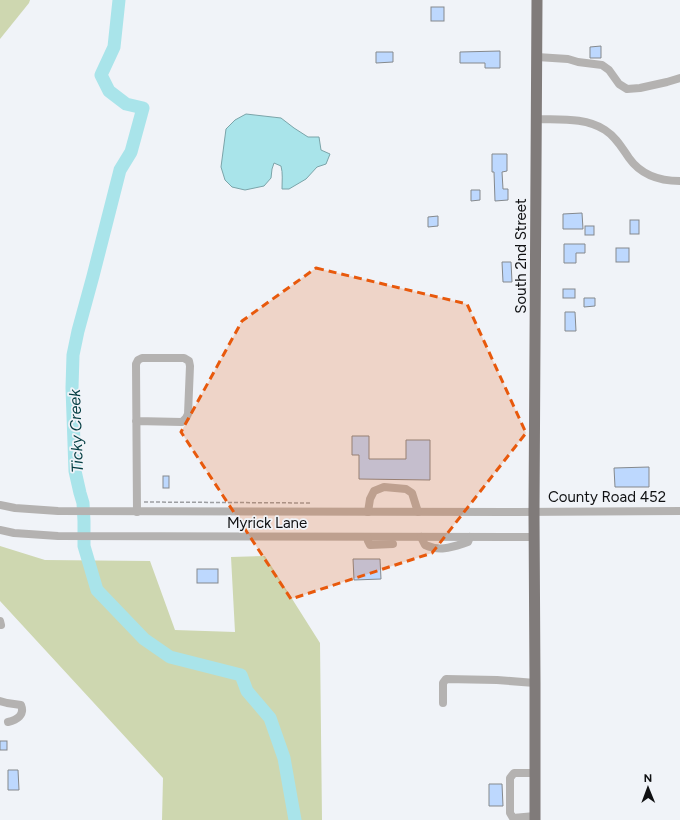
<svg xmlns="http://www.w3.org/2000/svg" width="680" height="820" font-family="Figtree,sans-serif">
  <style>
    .green { fill: #ced7b0 }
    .water { fill: #a9e4ea; stroke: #7ba4a9 }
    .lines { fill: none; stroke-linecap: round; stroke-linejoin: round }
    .river { stroke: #a9e4ea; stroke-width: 13 }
    .building { fill: #bdd8fe; stroke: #85898d }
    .path { stroke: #9c9ea2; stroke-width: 1.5; stroke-dasharray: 4 2; stroke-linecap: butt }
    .minor { stroke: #b4b2b1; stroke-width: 8 }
    .major { stroke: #807b7a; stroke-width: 11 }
    .marked { fill: #e8590c; fill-opacity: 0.2; stroke: #e8590c; stroke-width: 3; stroke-dasharray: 8 5; stroke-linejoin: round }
    .labels { text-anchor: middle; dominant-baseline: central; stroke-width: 3.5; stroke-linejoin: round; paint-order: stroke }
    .street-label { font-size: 15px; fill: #0f1012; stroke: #f0f3f8 }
    .water-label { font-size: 16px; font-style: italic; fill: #043d42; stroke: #f0f3f8 }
  </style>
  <rect width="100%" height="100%" fill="#f0f3f8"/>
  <g class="green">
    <path d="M0 0H30L29 3 0 39Z"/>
    <path d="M0 546 45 560 150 561 175 630 235 632 231 557 265 556 320 643 322 820H162L163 778 0 601Z"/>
  </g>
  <path class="water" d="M246 114 281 118 294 128 308 137H319L321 150 330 154 326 164 317 167 306 179 289 189H282C282 181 283 173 281 166L274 163 272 169 271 178 264 186 245 190 232 187 225 180 221 167 226 129 235 120Z"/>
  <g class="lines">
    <path class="river" d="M119 0 114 47 101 75 109 91 126 104 143 108 131 152 120 170 93 276 78 331 73 355 72 388 75 471 80 493 83 503 84 521V546L97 590 144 639 170 657 241 675 247 691 270 718 284 758 295 820"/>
  </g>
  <g class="building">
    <rect x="431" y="7" width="13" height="14"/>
    <path d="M601 46V58H590V47Z"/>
    <path d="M500 51V68H485V63H460V52Z"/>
    <path d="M376 52H393V62L376 63Z"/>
    <path d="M492 154H507V171L502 172 503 189H508V200L495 201 494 172H492Z"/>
    <path d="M471 190H480V200L471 201Z"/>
    <path d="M582 213 583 229H563V214Z"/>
    <path d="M438 216V226L428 227V217Z"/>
    <rect x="630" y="220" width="9" height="14"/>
    <rect x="585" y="226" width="9" height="9"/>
    <path d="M564 244H585V253H576V263H564Z"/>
    <rect x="616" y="248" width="13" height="14"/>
    <path d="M502 262H511L512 282H503Z"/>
    <rect x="563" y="289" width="12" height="9"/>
    <path d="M584 298H595V306L584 307Z"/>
    <path d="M565 312H575L576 331H565Z"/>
    <path d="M352 436H369V459H406V440H430V480L359 479V455H352Z"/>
    <path d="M649 467V487H615L614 468Z"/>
    <rect x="163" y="476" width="6" height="12"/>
    <path d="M353 559H380L381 579 354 580Z"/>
    <rect x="197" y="569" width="21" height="14"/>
    <rect x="0" y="741" width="7" height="9"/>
    <path d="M8 770H18L19 790H8Z"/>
    <path d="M489 784H502L503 806H489Z"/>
  </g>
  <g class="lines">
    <path class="path" d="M144 502 312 503"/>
    <g class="minor">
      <path d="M537 57 568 59 578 62 602 65 609 70 619 84 627 89 640 88 667 82 680 78"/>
      <path d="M536 119C559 120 585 117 605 130 616 137 622 148 629 158 641 175 660 181 680 181"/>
      <path d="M136 421 182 422 186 418 188 414 190 366 189 361 184 358H142L138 360 136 364 137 512"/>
      <path d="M0 505 15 508 58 511 517 512 680 511"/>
      <path d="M368 512 370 499 374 491 384 487 406 489 412 493 418 512"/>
      <path d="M0 530 14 533 58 536 534 537"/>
      <path d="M367 537 368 541 370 545 393 544"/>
      <path d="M421 537 425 545C441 552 452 547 468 542L470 537"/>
      <path d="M0 621 1 625"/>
      <path d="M0 701 7 703 21 705C25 715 17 720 8 722"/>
      <path d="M443 703V683L446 679 497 680 535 683"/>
      <path d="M535 816 513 818 510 813V778L514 773H535"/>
    </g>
    <path class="major" d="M535 820V683L534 512 537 0"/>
  </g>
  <path class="marked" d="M316 268 467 304 526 433 432 553 291 599 181 432 242 321Z"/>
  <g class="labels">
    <g class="street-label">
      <text transform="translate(521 256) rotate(-90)">South 2nd Street</text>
      <text x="607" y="497">County Road 452</text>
      <text x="267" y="523">Myrick Lane</text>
    </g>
    <g class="water-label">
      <text transform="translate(76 431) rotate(-92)">Ticky Creek</text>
    </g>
  </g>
  <g transform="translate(648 788) rotate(359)" stroke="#f0f3f8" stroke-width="3" paint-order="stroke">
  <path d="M0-3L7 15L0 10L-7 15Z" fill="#0f1012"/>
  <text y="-6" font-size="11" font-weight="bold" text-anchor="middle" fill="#0f1012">N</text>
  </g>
</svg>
